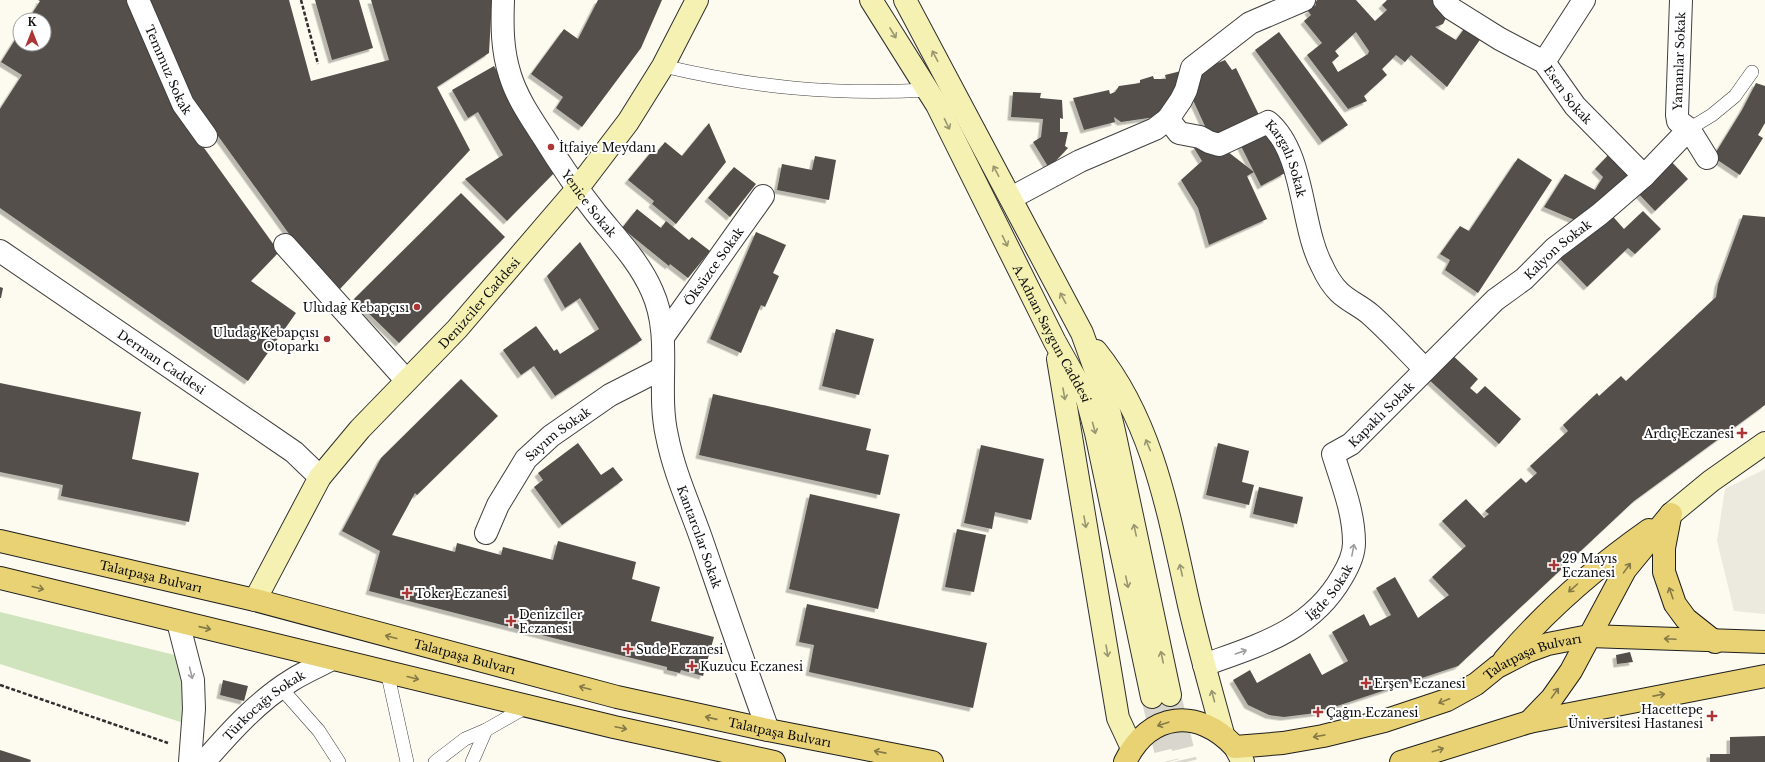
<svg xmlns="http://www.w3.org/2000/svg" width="1765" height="762" font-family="'Libre Baskerville',serif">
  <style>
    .green { fill: #cfe3bc }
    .plaza { fill: #ece9de }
    .building { fill: #544f4b; fill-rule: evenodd; filter: url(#shadow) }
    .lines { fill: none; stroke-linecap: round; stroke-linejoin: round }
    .secondary-tunnel { stroke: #d9d7cd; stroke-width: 22; stroke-dasharray: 22 11; stroke-linecap: butt }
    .lane-casing { stroke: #404040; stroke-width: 14 }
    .street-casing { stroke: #404040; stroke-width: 24 }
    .secondary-casing { stroke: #2f2f2f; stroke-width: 24 }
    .primary-casing { stroke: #1e1e1e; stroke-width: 24 }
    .path { stroke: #2f2f2f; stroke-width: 2.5; stroke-dasharray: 4 2; stroke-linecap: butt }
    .lane { stroke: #fff; stroke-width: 13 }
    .street { stroke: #fff; stroke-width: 22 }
    .secondary { stroke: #f5f1b2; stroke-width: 22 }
    .primary { stroke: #e8d274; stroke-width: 22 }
    .oneway { stroke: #989670 }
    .oneway2 { stroke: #9e9e9e }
    .oneway3 { stroke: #857946 }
    .poi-dot { fill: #ac3636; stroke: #fff; stroke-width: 1.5 }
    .labels { text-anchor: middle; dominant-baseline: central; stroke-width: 4; stroke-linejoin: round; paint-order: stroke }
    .street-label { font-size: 12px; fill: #0d0d0d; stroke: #fff }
    .poi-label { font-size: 12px; fill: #0d0d0d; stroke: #fff; text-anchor: start }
  </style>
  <defs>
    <filter id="shadow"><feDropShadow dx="-3.5" dy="3.5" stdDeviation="0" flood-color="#0004"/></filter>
  </defs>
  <rect width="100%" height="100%" fill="#fdfbef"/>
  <path class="green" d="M0 612 187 658 193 726 0 664Z"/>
  <path class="plaza" d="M1765 469V614L1734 611 1717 541 1725 489Z"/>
  <g class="building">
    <path d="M38 0H130L176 109 279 252 251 281 296 313 248 381 0 208V109L22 75 1 62 20 32V44H44V20H28L40 1Z"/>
    <path d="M149 0H289L311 81 389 60 371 0H492L489 53 437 87 470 150 339 290 292 238 192 100Z"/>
    <path d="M315 0H359L373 48 332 60Z"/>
    <path d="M598 0H662L641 48 582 127 556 108 563 97 531 74 564 29 578 39Z"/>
    <path d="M1317 0H1356L1375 21 1387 10 1382 5 1387 0H1438L1449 12 1443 24 1435 27 1456 40 1469 22 1484 34 1447 87 1411 55 1405 62 1396 55 1382 69 1387 75 1364 96 1367 101 1348 109 1307 55 1322 43 1304 21 1311 15 1308 11 1316 5 1315 3ZM1356 32 1369 51 1368 54 1338 72 1332 62 1339 56 1335 51Z"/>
    <path d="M1279 32 1348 125 1322 142 1255 50Z"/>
    <path d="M1225 60 1232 70 1236 68 1262 121 1214 141 1254 172 1247 176 1267 219 1209 245 1198 208 1181 180 1202 161 1194 148 1210 137 1188 89 1193 73Z"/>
    <path d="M494 66 510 93 506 96 531 139 556 171 507 221 465 179 503 155 478 112 468 118 452 90Z"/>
    <path d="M1185 70 1162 116 1121 122 1114 117 1115 122 1084 130 1073 98 1109 90 1110 94 1115 92 1119 86 1140 83V80L1153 76 1154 79H1166L1165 75Z"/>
    <path d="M1756 83 1765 86V123L1758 135 1763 138 1740 175 1713 157 1742 110Z"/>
    <path d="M1013 92 1041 93 1040 98 1062 100 1063 119 1060 118V132H1068L1065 146 1068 148 1049 168 1033 142 1041 137 1043 119 1011 117Z"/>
    <path d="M709 123 726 162 676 224 652 204 654 201 628 180 652 151 656 153 665 142 682 156Z"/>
    <path d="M1263 127 1283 161 1281 163 1285 173 1261 186 1238 140Z"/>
    <path d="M1614 149 1640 175 1612 201 1605 195 1584 224 1544 207 1565 174 1595 190 1603 177 1595 169Z"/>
    <path d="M815 156 836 160 829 200 777 190 782 164 812 170Z"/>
    <path d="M1518 158 1552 180 1478 293 1445 270 1450 260 1440 254 1460 226 1469 231Z"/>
    <path d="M1668 158 1688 179 1655 211 1635 190Z"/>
    <path d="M734 167 756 184 730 217 708 198Z"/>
    <path d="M461 193 505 237 399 343 354 299Z"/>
    <path d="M637 209 661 228 666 221 689 240 692 237 710 251 688 278 670 264 669 266 622 228Z"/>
    <path d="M1608 211 1624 229 1643 211 1661 229 1635 254 1628 248 1587 287 1559 258Z"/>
    <path d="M1743 215 1765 217V405L1634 501 1458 666 1316 713 1284 717 1269 715 1248 705 1233 680 1250 670 1257 683 1310 653 1322 675 1348 661 1332 632 1364 614 1370 626 1391 615 1376 588 1395 577 1418 618 1449 595 1432 577 1466 546 1442 521 1466 499 1484 518 1489 514 1485 511 1521 478 1526 483 1537 473 1530 466 1568 431 1563 425 1597 393 1599 396 1621 376 1626 381 1716 297 1718 284Z"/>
    <path d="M756 232 786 245 773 273 779 276 765 307 761 305 741 353 710 339Z"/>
    <path d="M580 242 642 340 555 396 534 366 521 375 503 350 536 326 554 351 557 349 560 354 599 329 580 298 565 308 547 276Z"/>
    <path d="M0 287 3 288 1 298H0Z"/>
    <path d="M836 329 874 339 859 395 822 386Z"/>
    <path d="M1449 352 1478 379 1470 388 1477 394 1485 386 1521 419 1499 444 1426 377Z"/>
    <path d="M461 379 498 416 417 495 415 493 392 535 455 552 457 543 501 555 503 547 553 560 558 541 636 562 632 579 660 587 651 621 714 637 703 676 681 670 680 673 667 670V667L369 591 380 551 342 531 381 458Z"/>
    <path d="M0 383 141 412 132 459 199 473 189 522 61 496 63 485 0 472Z"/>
    <path d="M713 394 871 429 866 450 889 455 880 495 699 455Z"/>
    <path d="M578 443 601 475 613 467 623 480 562 525 534 487 543 480 538 473Z"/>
    <path d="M1218 443 1249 451 1242 482 1254 485 1249 505 1206 495Z"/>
    <path d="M981 445 1044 459 1031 520 995 512 992 529 964 523Z"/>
    <path d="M1259 487 1303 497 1297 524 1253 514Z"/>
    <path d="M810 494 900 514 878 609 789 589Z"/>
    <path d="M957 529 986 535 974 592 945 587Z"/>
    <path d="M807 604 987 643 973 708 809 672 814 645 799 642Z"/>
    <path d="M1630 652 1633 662 1617 664 1616 655Z"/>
    <path d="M223 680 248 686 244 701 220 695Z"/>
    <path d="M1765 736V762H1710V754H1730V737Z"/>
    <path d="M0 750 31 760 30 762H0Z"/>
  </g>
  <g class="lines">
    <g class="secondary-tunnel">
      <path d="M1170 695 1186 762"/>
      <path d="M1152 697 1168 762"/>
    </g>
    <g class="lane-casing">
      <g id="lane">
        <path d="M663 66C756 88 834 95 929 90"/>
        <path d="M1689 129 1712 115 1735 96 1752 72"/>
        <path d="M387 671 407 762"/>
        <path d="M281 688 319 731 339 762"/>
        <path d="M435 762 465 739 486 730"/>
        <path d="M472 762 486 730 528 706"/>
      </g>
    </g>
    <g class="street-casing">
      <g id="street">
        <path id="s1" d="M138 0 183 104 206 136"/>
        <path id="s2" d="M503 0C502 26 502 50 510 75 517 98 531 118 544 138 560 164 577 189 596 213 616 238 639 261 652 291 673 337 656 388 667 436 674 472 689 504 701 538 723 602 745 667 768 730"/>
        <path id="s3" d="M1444 0 1452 9 1500 39 1544 62 1575 106 1644 176"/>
        <path d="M1681 0 1677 115 1678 121 1689 129 1707 158"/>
        <path d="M1544 62 1584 0"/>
        <path id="s4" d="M1168 119 1179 133 1200 137 1209 142 1219 145 1268 122C1305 153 1300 225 1322 266 1326 275 1332 285 1339 292 1348 301 1361 306 1371 315 1390 332 1407 351 1425 369"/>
        <path d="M1011 198 1080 161 1155 129 1168 119 1181 100 1186 90 1192 68 1250 23 1304 0"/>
        <path d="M285 245 406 380"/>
        <path id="s5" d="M0 251 294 452 320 477"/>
        <path id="s6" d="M663 337 763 196"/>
        <path id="s7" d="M486 533 498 505 526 459 551 436 610 395 663 368"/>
        <path d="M178 622 193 680 194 709 190 762"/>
        <path id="s8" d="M1204 665C1259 645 1311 631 1342 577 1348 567 1354 555 1354 543 1354 512 1342 483 1333 454L1351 444 1495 300 1524 279 1555 248 1600 214 1644 176 1689 129"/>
        <path id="s9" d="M204 762C230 732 258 701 292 680 305 672 319 666 332 659"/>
      </g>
    </g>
    <g class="secondary-casing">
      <g id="secondary">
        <path id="s10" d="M871 0 937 105 1055 342 1087 399 1096 433 1152 697"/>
        <path d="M905 0 1082 333 1107 402 1114 431 1170 695"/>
        <path d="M1096 351C1154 423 1169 517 1189 605 1199 648 1211 691 1223 734"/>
        <path d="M1058 359 1118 718 1132 748"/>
        <path d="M1671 514 1711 481 1765 443"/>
        <path id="s11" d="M255 600 320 477 360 429 457 329 577 189 628 122 663 66 697 0"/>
        <path d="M1235 747 1243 762"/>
      </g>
    </g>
    <g class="primary-casing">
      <g id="primary">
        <path d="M1670 517 1664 548V572L1675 604 1686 619 1715 642"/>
        <path id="s12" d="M0 541 255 600 617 697 768 730 932 762"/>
        <path d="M0 578 614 727 774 762"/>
        <path d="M1504 660C1547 609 1595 568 1649 530"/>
        <path d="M1529 722 1552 698 1571 671 1625 570 1671 514"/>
        <path id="s13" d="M1125 762C1149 712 1198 707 1235 747L1283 743 1323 736 1384 721 1447 700 1476 684 1497 667 1526 652 1548 644 1589 636 1765 642"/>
        <path d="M1401 762 1529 722 1765 676"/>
      </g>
    </g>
    <g class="path">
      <path d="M301 0 318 64"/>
      <path d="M0 685 168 743"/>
    </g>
    <use href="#lane" class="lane"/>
    <use href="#street" class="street"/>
    <use href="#secondary" class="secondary"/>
    <use href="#primary" class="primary"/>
  </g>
  <defs><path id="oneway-shaft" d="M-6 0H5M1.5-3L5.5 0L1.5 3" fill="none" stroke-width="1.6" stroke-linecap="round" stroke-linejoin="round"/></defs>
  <g class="oneway">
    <use href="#oneway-shaft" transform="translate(893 33) rotate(59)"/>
    <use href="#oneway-shaft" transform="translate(935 56) rotate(-118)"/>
    <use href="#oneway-shaft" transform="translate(947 124) rotate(64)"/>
    <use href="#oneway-shaft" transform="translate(996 171) rotate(-118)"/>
    <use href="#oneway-shaft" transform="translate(1005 241) rotate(64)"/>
    <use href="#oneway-shaft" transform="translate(1063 298) rotate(-118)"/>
    <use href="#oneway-shaft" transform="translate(1064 394) rotate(80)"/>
    <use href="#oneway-shaft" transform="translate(1094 428) rotate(75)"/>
    <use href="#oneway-shaft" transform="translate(1148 445) rotate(-112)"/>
    <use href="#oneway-shaft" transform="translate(1085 522) rotate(80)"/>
    <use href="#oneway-shaft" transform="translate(1135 530) rotate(-102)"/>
    <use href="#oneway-shaft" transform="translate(1181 570) rotate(-103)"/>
    <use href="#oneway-shaft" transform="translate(1127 582) rotate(78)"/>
    <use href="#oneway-shaft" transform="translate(1107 651) rotate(81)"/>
    <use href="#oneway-shaft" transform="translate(1162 657) rotate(-102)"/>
    <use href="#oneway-shaft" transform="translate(1213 696) rotate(-105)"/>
  </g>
  <g class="oneway2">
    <use href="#oneway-shaft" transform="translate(1353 550) rotate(-79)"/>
    <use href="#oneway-shaft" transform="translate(1241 652) rotate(-19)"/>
    <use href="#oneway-shaft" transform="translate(191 673) rotate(76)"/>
  </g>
  <g class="oneway3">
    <use href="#oneway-shaft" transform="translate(1627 568) rotate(-54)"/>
    <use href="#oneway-shaft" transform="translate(38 588) rotate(14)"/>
    <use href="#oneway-shaft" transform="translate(1573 588) rotate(138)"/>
    <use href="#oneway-shaft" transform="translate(1671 593) rotate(-109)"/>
    <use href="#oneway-shaft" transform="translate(205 628) rotate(13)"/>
    <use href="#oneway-shaft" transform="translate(391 637) rotate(-165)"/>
    <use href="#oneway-shaft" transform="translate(1670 639) rotate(-177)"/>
    <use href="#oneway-shaft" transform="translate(413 678) rotate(14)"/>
    <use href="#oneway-shaft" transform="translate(585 688) rotate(-165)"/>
    <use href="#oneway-shaft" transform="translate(1555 693) rotate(-54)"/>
    <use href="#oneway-shaft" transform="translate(1659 695) rotate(-11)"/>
    <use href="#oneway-shaft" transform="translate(1444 701) rotate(158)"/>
    <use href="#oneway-shaft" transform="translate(711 718) rotate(-167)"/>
    <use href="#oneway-shaft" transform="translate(1163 724) rotate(162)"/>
    <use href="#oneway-shaft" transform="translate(621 728) rotate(12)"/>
    <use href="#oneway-shaft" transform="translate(1319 736) rotate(170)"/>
    <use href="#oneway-shaft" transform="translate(1438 750) rotate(-18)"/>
    <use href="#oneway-shaft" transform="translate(880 752) rotate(-169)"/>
  </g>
  <g class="poi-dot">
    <circle cx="551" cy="147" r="4"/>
    <circle cx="417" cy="307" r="4"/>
    <circle cx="327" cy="339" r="4"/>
    <path d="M1740 427h4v4h4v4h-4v4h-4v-4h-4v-4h4z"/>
    <path d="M1552 559h4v4h4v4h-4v4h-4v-4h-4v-4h4z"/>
    <path d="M405 587h4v4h4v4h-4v4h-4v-4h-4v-4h4z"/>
    <path d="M509 615h4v4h4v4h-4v4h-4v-4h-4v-4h4z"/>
    <path d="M626 643h4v4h4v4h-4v4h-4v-4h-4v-4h4z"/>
    <path d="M690 660h4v4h4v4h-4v4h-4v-4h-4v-4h4z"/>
    <path d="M1364 677h4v4h4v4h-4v4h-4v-4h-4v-4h4z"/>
    <path d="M1316 706h4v4h4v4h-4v4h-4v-4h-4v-4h4z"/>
    <path d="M1710 710h4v4h4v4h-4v4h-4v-4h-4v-4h4z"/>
  </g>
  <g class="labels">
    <g class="street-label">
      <text transform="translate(1679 61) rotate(-88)">Yamanlar Sokak</text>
      <text stroke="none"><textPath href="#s1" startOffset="76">Temmuz Sokak</textPath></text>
      <text stroke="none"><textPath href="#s3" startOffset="159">Esen Sokak</textPath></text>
      <text stroke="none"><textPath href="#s4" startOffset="156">Kargalı Sokak</textPath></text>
      <text stroke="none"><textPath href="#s2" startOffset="227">Yenice Sokak</textPath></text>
      <text stroke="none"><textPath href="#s8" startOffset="601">Kalyon Sokak</textPath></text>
      <text stroke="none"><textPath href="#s6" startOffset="87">Öksüzce Sokak</textPath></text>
      <text stroke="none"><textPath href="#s11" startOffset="375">Denizciler Caddesi</textPath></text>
      <text stroke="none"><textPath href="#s10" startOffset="380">A.Adnan Saygun Caddesi</textPath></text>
      <text stroke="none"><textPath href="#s5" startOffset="196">Derman Caddesi</textPath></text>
      <text stroke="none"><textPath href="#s8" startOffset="359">Kapaklı Sokak</textPath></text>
      <text stroke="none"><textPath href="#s7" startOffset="125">Sayım Sokak</textPath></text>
      <text stroke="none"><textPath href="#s2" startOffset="588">Kantarcılar Sokak</textPath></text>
      <text stroke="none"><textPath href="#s12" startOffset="155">Talatpaşa Bulvarı</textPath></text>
      <text stroke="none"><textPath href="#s8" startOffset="148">İğde Sokak</textPath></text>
      <text stroke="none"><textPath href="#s12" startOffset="479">Talatpaşa Bulvarı</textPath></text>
      <text stroke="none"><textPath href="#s13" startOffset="451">Talatpaşa Bulvarı</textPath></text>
      <text stroke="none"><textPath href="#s9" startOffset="83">Türkocağı Sokak</textPath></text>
      <text stroke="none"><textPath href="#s12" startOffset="803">Talatpaşa Bulvarı</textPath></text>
    </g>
    <g class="poi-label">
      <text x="559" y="147">İtfaiye Meydanı</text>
      <text x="409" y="307" text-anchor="end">Uludağ Kebapçısı</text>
      <text x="319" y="332" text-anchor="end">Uludağ Kebapçısı<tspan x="319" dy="14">Otoparkı</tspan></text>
      <text x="1734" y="433" text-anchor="end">Ardıç Eczanesi</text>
      <text x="1562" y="558">29 Mayıs<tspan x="1562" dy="14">Eczanesi</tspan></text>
      <text x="415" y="593">Toker Eczanesi</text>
      <text x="519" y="614">Denizciler<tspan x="519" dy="14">Eczanesi</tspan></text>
      <text x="636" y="649">Sude Eczanesi</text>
      <text x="700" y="666">Kuzucu Eczanesi</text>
      <text x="1374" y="683">Erşen Eczanesi</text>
      <text x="1703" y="709" text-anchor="end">Hacettepe<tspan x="1703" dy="14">Üniversitesi Hastanesi</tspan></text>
      <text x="1326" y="712">Çağın Eczanesi</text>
    </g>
  </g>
  <g transform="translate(32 32)"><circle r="19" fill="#ffffff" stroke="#9e9e9e"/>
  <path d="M0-3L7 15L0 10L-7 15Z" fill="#ac3636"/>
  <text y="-6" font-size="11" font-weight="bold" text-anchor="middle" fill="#0d0d0d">K</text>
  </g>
</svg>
